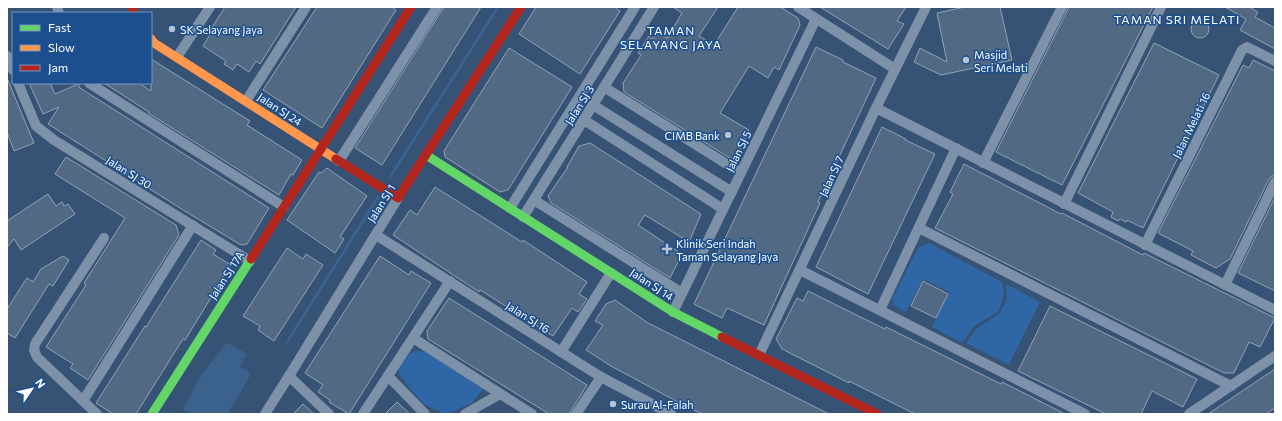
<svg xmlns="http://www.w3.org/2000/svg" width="1282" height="421" font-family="Commissioner,sans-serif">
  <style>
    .green { fill: #2f66a5 }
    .water { fill: #3b618d }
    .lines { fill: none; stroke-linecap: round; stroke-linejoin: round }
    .stream { stroke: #3b618d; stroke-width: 3 }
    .building { fill: #526984; stroke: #92a2b6 }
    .street { stroke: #7d92a8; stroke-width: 10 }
    .fast { stroke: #63d668; stroke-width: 9 }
    .slow { stroke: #ff974d; stroke-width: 9 }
    .jam { stroke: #b3261e; stroke-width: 9 }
    .poi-dot { fill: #b9c2ce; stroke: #1b4f8f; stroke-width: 1.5 }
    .labels { text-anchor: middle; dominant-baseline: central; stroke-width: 3; stroke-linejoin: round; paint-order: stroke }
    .poi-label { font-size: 11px; fill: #fff; stroke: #1b4f8f; text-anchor: start }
    .street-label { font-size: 11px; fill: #fff; stroke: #1b4f8f }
    .neighbourhood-label { font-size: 12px; letter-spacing: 1px; fill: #fff; stroke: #1b4f8f }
  </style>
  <rect width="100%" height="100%" fill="#365274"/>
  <g class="green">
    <path d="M929 243 1002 282 1004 295 998 312 974 326 962 343 932 327 949 292 923 279 906 312 893 305 892 299 918 248Z"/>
    <path d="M1006 284 1040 302 1009 365 966 343 976 329 1000 313 1007 300Z"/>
    <path d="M416 351 426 352 483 389 472 403 449 413H442L424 404 413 392 399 374V366L410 353Z"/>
  </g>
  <path class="water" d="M226 344H231L247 354 240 366 251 374 228 414H191L183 409 200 377Z"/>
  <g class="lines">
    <g class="stream">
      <path d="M390 177 498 7"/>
      <path d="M287 342 378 197"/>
    </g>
  </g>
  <g class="building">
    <path d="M225 7H296L260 64 256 61 249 72 237 64 233 70 224 64 226 61 203 46 211 33 209 32Z"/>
    <path d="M317 7H392L396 10 322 128 263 90Z"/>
    <path d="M444 7H481L382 165 355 148Z"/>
    <path d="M536 7H614L620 11 580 74 519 34Z"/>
    <path d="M673 7H718L699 36 714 45 738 7H780L798 18 800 25 779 70 774 67 768 78 749 66 720 113 749 130 737 159 733 160 624 92 623 83 641 55 638 53 649 36 653 39 657 31 667 38 682 13Z"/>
    <path d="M820 7H906L897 21 904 24 888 49Z"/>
    <path d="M965 7H1000L1012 60 941 75 914 62 920 48 947 62 937 13Z"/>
    <path d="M1069 7H1153L1062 185 996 152Z"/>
    <path d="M1225 7H1249L1258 12 1255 17 1275 28V49L1240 30 1246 19Z"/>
    <circle cx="1200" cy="29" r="9"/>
    <path d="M1154 43 1219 75 1143 228 1127 220 1126 222 1120 219 1118 221 1111 217 1113 212 1078 193Z"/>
    <path d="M816 47 843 60V62L876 78 818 202 820 203 764 325 727 308 722 318 694 304Z"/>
    <path d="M509 48 572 87 508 190 500 192 445 157 444 151Z"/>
    <path d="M151 59 250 121 247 125 302 160 293 175 291 174 279 195 148 113 149 112 104 83H139L151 91Z"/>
    <path d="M1253 60 1275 71V176H1272L1269 179 1230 259 1216 268 1191 255 1193 251 1158 233 1243 65 1249 68Z"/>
    <path d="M7 78 34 143 14 151 7 132Z"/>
    <path d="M29 83H50L55 94 78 84 80 88 269 208 247 244 241 245 183 210 48 124 59 107 43 114Z"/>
    <path d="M882 127 906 139 905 140 935 154 868 294 816 267Z"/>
    <path d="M590 143 701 214 689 242 645 215 638 225 682 254 670 278 551 203 548 196 568 167H567L579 146Z"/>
    <path d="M66 157 176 225 179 235 88 380 70 368 73 364 46 347 86 285 84 283 125 218 55 174Z"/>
    <path d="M964 164 1061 214 1062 213 1143 255 1144 253 1275 318 1260 347 1249 342 1234 373H1224L935 228 953 194 950 192Z"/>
    <path d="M327 168 367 196 340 237 344 239 335 253 287 220 319 172 321 173Z"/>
    <path d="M435 187 522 242 523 240 587 282 579 294 587 299 578 312 572 308 553 336 480 290 479 292 393 235 410 210 417 215Z"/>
    <path d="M48 194 56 206 62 202 64 206 68 204 75 214 21 250 14 239 7 247V221Z"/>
    <path d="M1275 197V291L1238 273Z"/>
    <path d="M201 240 216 250 213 254 231 265 185 340 183 339 136 414H113L96 403 145 326 146 327Z"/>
    <path d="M287 248 303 259 306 254 323 265 274 341 258 330 260 326 243 316Z"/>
    <path d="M63 256 69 260 53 286 49 284 15 338 7 333V309L27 278 33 282 41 269Z"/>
    <path d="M380 256 409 275 411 271 431 283 349 414 329 402 330 400 318 392 323 385 305 373Z"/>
    <path d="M923 281 948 294 936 318 911 306Z"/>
    <path d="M808 291 885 329 886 327 1001 384 1002 382 1065 414H915L849 381V383L782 349 776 339 797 298 803 301Z"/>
    <path d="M449 298 587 385 569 414H549L428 339 427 331Z"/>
    <path d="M615 300 648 323 829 414H703L689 408 611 366 586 350 603 325 595 321 606 304Z"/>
    <path d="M1050 306 1197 379 1183 407 1152 391 1141 414H1106L1018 371Z"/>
    <path d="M1275 369V408L1266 414H1208Z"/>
    <path d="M397 402 410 414H385Z"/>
    <path d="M303 404 314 414H293Z"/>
  </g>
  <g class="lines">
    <g class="street">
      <path d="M57 7 59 13"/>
      <path d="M798 7 895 69"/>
      <path d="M7 56 13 70"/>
      <path d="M177 57 210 7"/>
      <path d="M18 83 36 126 54 140 250 261"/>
      <path d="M89 83 284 207"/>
      <path d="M604 87 741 173"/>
      <path d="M246 101 306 7"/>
      <path d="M593 105 732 192"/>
      <path d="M876 108 1275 310"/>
      <path d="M584 120 723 209"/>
      <path d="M339 161 437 7"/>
      <path d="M983 163 1062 7"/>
      <path d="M534 200 682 293"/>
      <path d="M1064 204 1161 7"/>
      <path d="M510 208 635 7"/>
      <path d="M523 217 654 7"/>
      <path d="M919 228 1231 386"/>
      <path d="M376 235 601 377 671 414"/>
      <path d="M1145 245 1242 50 1247 47 1275 61"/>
      <path d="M800 270 1085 414"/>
      <path d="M1225 285 1275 182"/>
      <path d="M880 310 956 148"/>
      <path d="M673 312 816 19"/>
      <path d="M413 338 532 414"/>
      <path d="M561 352 611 273"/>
      <path d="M759 355 876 108 926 7"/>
      <path d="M289 376 329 414"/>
      <path d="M388 376 425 414"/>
      <path d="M83 401 193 225"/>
      <path d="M97 414 37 357 34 350 35 344 104 238"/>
      <path d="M265 414 289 376 398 198"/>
      <path d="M363 414 450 281"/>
      <path d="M465 414 500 394"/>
      <path d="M576 414 601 377"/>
      <path d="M1189 414 1275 356"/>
    </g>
    <g class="fast">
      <path d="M426 155 673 312 722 337"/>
      <path d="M152 414 251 259"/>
    </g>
    <path class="slow" d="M151 39 154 43 336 159"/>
    <g class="jam">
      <path d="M132 7 134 13"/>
      <path d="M336 159 398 198 521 7"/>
      <path d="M251 259 411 7"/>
      <path d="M722 337 877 414"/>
    </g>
  </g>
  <g class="poi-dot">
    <circle cx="172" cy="29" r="4"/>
    <circle cx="966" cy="60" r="4"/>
    <circle cx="728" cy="135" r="4"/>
    <path d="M665 243h4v4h4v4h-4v4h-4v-4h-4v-4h4z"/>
    <circle cx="613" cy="404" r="4"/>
  </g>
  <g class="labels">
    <g class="poi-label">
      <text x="180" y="29">SK Selayang Jaya</text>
      <text x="974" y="54">Masjid<tspan x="974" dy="13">Seri Melati</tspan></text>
      <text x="720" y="135" text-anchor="end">CIMB Bank</text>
      <text x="676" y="243">Klinik Seri Indah<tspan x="676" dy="13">Taman Selayang Jaya</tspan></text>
      <text x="621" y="404">Surau Al-Falah</text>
    </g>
    <g class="street-label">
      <text transform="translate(579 105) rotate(-58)">Jalan SJ 3</text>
      <text transform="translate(280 109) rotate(33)">Jalan SJ 24</text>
      <text transform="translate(1191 125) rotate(-64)">Jalan Melati 16</text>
      <text transform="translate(738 151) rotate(-64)">Jalan SJ 5</text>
      <text transform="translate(129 172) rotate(32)">Jalan SJ 30</text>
      <text transform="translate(831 176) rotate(-65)">Jalan SJ 7</text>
      <text transform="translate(381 203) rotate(-58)">Jalan SJ 1</text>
      <text transform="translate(226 275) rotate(-57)">Jalan SJ 17A</text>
      <text transform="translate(652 284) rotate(33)">Jalan SJ 14</text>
      <text transform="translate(528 317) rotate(32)">Jalan SJ 16</text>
    </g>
    <g class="neighbourhood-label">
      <text x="1177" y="19">TAMAN SRI MELATI</text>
      <text x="671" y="30">TAMAN<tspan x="671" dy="14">SELAYANG JAYA</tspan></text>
    </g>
  </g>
  <rect width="1282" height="421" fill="none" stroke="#ffffff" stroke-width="16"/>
  <rect x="12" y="12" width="140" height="72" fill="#1b4f8f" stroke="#7695bc"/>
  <rect x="20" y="25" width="20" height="6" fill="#63d668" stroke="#7695bc"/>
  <text x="48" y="32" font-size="12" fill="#ffffff">Fast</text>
  <rect x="20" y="45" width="20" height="6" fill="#ff974d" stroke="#7695bc"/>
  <text x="48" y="52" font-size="12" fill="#ffffff">Slow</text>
  <rect x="20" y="65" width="20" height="6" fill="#b3261e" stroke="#7695bc"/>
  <text x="48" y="72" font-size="12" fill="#ffffff">Jam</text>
  <g transform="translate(32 389) rotate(56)" stroke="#1b4f8f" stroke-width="3" paint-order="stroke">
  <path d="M0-3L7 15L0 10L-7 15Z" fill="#ffffff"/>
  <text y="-6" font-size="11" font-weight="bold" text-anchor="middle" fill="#ffffff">N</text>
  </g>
</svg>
